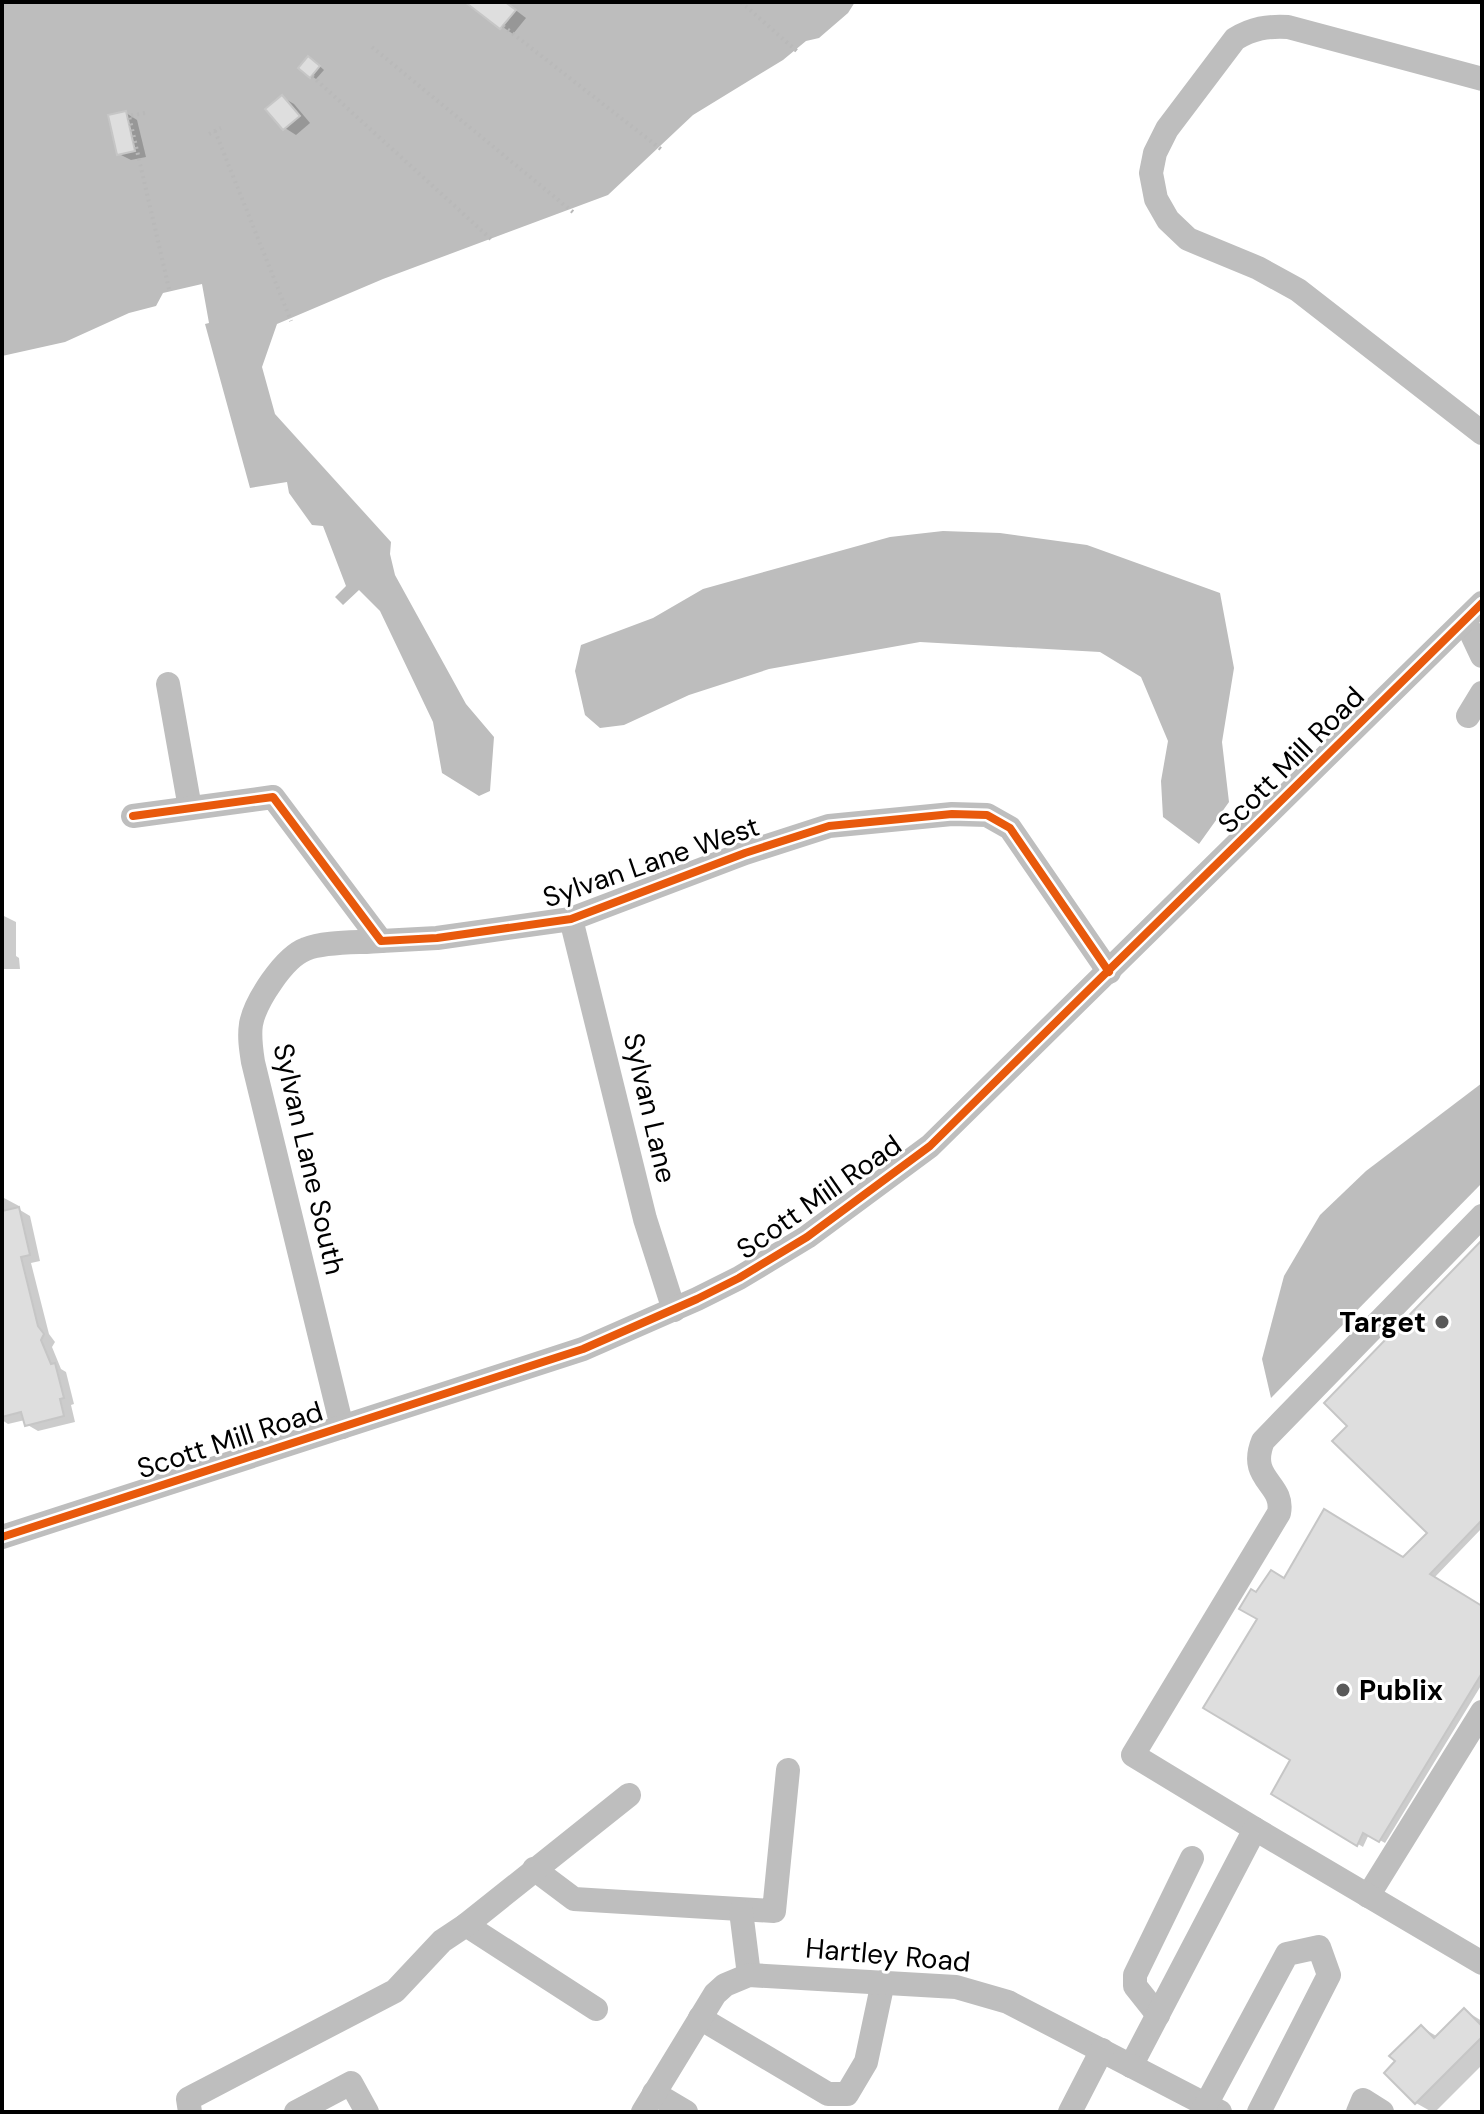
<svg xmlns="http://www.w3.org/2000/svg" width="1484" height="2114" font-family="'DM Sans',sans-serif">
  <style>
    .water { fill: #bdbdbd }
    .shadow { fill: #0003 }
    .building { fill: #dedede; stroke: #c6c6c6; stroke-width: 2 }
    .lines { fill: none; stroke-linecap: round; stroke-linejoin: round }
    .path { stroke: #b9b9b9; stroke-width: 4; stroke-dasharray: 2 4; stroke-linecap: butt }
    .minor { stroke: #bebebe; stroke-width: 24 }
    .cycleway-casing { stroke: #fff; stroke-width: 13 }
    .cycleway { stroke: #e8590c; stroke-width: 8 }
    .poi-dot { fill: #595959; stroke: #fff; stroke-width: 3 }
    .labels { text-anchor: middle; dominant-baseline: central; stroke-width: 6; stroke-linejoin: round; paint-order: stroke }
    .street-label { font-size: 28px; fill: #000; stroke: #fff }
    .poi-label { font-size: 28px; font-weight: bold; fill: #000; stroke: #fff; text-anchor: end }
  </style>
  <rect width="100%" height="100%" fill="#fff"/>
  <g class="water">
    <path d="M2 2H855L848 13 819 38 806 41 783 60 693 115 608 195 383 279 277 324 262 367 275 414 391 542 390 554 395 575 466 704 494 737 490 791 479 796 442 773 433 722 380 611 359 590 343 605 335 597 346 586 323 526 312 525 289 493 287 482 250 488 205 324 209 323 202 284 163 293 156 306 129 313 65 342 2 356Z"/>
    <path d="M943 531 1000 533 1087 545 1220 593 1234 668 1222 742 1229 802 1199 844 1163 817 1161 781 1168 741 1141 677 1100 652 920 642 769 669 689 695 624 725 600 728 585 715 575 671 581 645 653 618 703 589 890 537Z"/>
    <path d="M1482 1083V1183L1271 1398 1262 1359 1284 1276 1320 1215 1366 1171Z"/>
  </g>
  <g class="shadow">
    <path d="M476 2H505L526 18 513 34 473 6Z"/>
    <path d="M314 61 324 70 316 79 301 68Z"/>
    <path d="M282 97 294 104 310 123 296 135 285 128Z"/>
    <path d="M126 113 137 120 146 157 131 160 119 154Z"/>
    <path d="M2 915 16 922V956L19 958 20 969H2Z"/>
    <path d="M4 1198 19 1206 20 1210 30 1216 40 1261 31 1263 49 1334 55 1342 52 1347 61 1369 66 1372 74 1404 71 1405 75 1422 38 1431 26 1424 25 1420 8 1424 2 1420V1199Z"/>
    <path d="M1482 1243V1528L1434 1578 1482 1608V1684L1385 1843 1369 1834 1363 1847 1274 1793 1292 1760 1259 1618 1257 1595 1284 1580 1404 1560 1430 1533 1350 1426Z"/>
    <path d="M1464 2010 1482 2021V2065L1435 2112H1432L1416 2103 1421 2027 1438 2037Z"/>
  </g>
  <g class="building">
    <path d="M465 2H505L516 10 500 29Z"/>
    <path d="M308 56 320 66 310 78 298 68Z"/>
    <path d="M282 95 300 116 283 130 265 109Z"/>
    <path d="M126 111 135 151 117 155 108 115Z"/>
    <path d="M19 1207 30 1255 21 1257 38 1326 44 1334 41 1340 51 1364 55 1363 64 1398 60 1399 64 1416 25 1426 21 1412 2 1417V1211Z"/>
    <path d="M1482 1240V1520L1430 1574 1482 1606V1673L1379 1842 1363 1833 1357 1846 1271 1794 1290 1760 1203 1708 1257 1619 1239 1609 1251 1589 1256 1592 1271 1570 1284 1578 1324 1509 1403 1557 1427 1533 1332 1441 1347 1426 1324 1403Z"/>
    <path d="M1464 2008 1482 2026V2037L1415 2104 1384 2073 1395 2061 1389 2056 1421 2025 1434 2038Z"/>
  </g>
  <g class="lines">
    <g class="path">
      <path d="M741 2 799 53"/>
      <path d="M503 26 662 150"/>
      <path d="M372 47 574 213"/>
      <path d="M312 76 492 240"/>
      <path d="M145 113 129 116 170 293"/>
      <path d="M215 131 291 321"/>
      <path d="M209 134 221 128"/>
    </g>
    <g class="minor">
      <path d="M1482 79 1288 27C1267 26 1253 28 1235 39L1167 129 1155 153 1151 173 1156 199 1168 220 1188 239 1258 268 1298 290 1482 433"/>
      <path d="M1465 620 1482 656"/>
      <path d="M168 684 190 808"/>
      <path d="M1468 716 1482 693"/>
      <path d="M133 816 273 797 381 941 437 938 571 919 745 853 829 826 952 814 987 815 1010 828 1109 972"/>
      <path d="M571 919 645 1219 674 1310"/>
      <path d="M342 1427 253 1062C251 1049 249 1037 251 1024 255 1002 284 957 306 949 325 941 360 943 381 941"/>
      <path d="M2 1537 583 1349 697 1299 739 1278 807 1237 930 1146 1482 603"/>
      <path d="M1255 1829 1133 1755 1279 1513C1285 1483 1247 1480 1263 1441L1482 1216"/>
      <path d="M534 1869 574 1899 774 1911 788 1770"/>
      <path d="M1368 1896 1482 1712"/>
      <path d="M741 1911 749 1975"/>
      <path d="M466 1925 596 2009"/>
      <path d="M1158 2015 1135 1986V1975L1192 1858"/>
      <path d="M700 2018 828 2094H847L866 2062 883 1982"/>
      <path d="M1131 2066 1255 1829 1482 1963"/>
      <path d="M654 2093 686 2112"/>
      <path d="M190 2112 188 2099 395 1991 442 1941 466 1925 629 1795"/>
      <path d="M296 2112 351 2083 367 2112"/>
      <path d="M643 2112 715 1994 725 1985 749 1975 956 1987 1008 2002 1220 2112"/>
      <path d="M1070 2112 1102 2050"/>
      <path d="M1202 2112 1287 1954 1319 1947 1329 1975 1259 2112"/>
      <path d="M1358 2112 1363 2100 1382 2112"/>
    </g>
    <g class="cycleway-casing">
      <g id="cycleway">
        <path d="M133 816 273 797 381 941 437 938 571 919 745 853 829 826 952 814 987 815 1010 828 1109 972"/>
        <path d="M2 1537 583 1349 697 1299 739 1278 807 1237 930 1146 1482 603"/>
      </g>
    </g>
    <use href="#cycleway" class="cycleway"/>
  </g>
  <g class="poi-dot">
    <circle cx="1442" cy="1322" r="8"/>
    <circle cx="1343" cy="1690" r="8"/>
  </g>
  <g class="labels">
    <g class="street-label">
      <text transform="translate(1291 760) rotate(-45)">Scott Mill Road</text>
      <text transform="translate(651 862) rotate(-19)">Sylvan Lane West</text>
      <text transform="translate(650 1108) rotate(77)">Sylvan Lane</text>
      <text transform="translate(309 1159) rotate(77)">Sylvan Lane South</text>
      <text transform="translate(819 1197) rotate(-35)">Scott Mill Road</text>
      <text transform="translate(230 1440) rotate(-18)">Scott Mill Road</text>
      <text transform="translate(888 1955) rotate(5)">Hartley Road</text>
    </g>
    <g class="poi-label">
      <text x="1426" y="1322">Target</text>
      <text x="1359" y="1690" text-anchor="start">Publix</text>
    </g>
  </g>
  <rect width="1484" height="2114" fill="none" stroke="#000000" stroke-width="8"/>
</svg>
